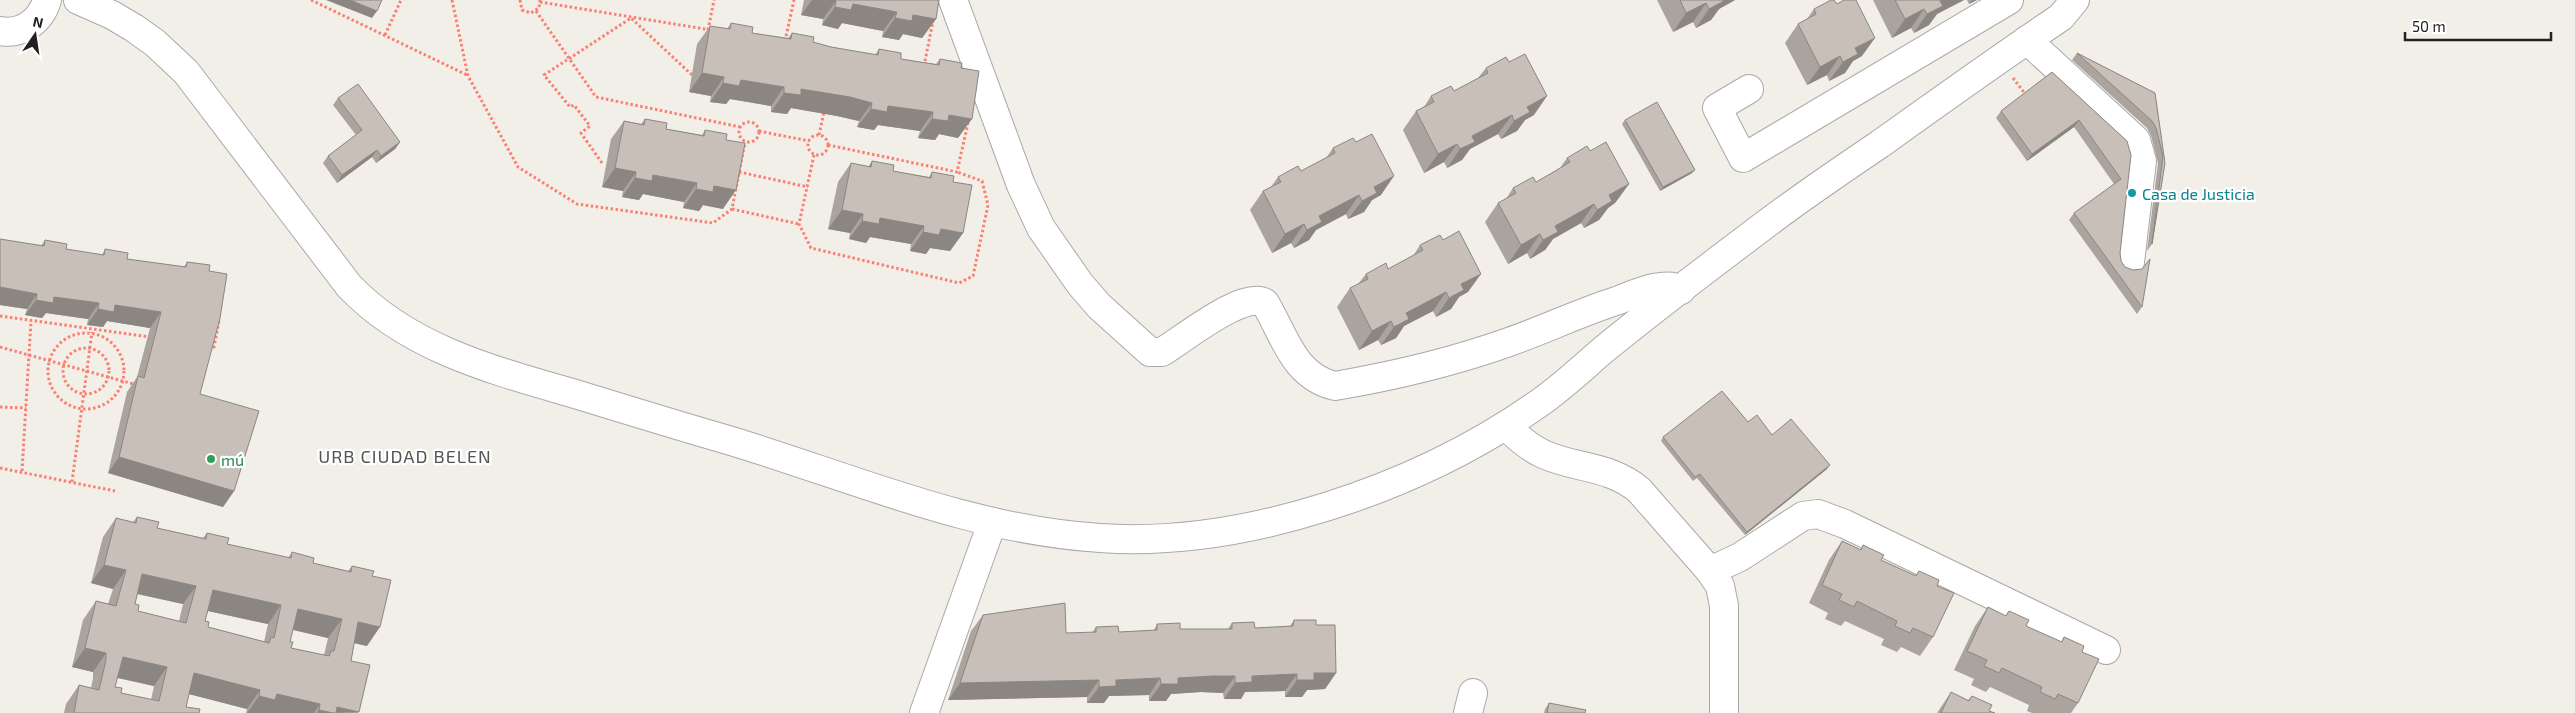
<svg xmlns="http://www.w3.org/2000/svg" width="2575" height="713" font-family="'Exo 2',sans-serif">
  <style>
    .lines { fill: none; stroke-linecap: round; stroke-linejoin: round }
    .minor-casing { stroke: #a9a9a9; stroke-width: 30 }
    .path { stroke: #fa8072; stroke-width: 3; stroke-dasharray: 2.5 2.5; stroke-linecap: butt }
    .minor { stroke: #fff; stroke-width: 28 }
    .wall { fill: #aba49e; fill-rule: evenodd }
    .shaded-wall { fill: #8b8681 }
    .building { fill: #c7bfb8; stroke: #8b8681; fill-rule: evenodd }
    .culture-dot { fill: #0f9aa8; stroke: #fff; stroke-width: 2 }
    .leisure-dot { fill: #2e9e5b; stroke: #fff; stroke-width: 2 }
    .labels { text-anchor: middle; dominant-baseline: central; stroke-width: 4.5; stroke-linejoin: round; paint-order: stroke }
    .culture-label { font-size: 16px; fill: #0d838f; stroke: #fff; text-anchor: start }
    .leisure-label { font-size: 16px; fill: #27864d; stroke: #fff; text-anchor: start }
    .neighbourhood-label { font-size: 18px; letter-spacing: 1px; fill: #555; stroke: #fff }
  </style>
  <rect width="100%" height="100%" fill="#f2efe9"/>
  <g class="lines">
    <g class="minor-casing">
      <g id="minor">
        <path d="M78 0 112 15 134 28 155 43 186 72 349 286C408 348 492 370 572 393 624 409 676 425 728 440 851 477 970 530 1100 538 1244 548 1417 488 1535 406 1559 390 1580 370 1602 351 1654 308 1708 268 1762 227 1800 198 1840 171 1880 144 1940 101 2000 58 2061 17L2075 0"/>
        <path d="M953 0 1021 185 1041 228 1080 284 1099 306 1150 352H1162C1182 340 1245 289 1265 303 1285 336 1293 376 1335 386 1393 376 1453 362 1509 342 1546 329 1581 312 1619 300 1635 294 1665 280 1681 290"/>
        <path d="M0 31C22 35 41 21 47 0"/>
        <path d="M2027 40 2136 140 2142 161 2130 262"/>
        <path d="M1749 89 1717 108 1743 158 2009 0"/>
        <path d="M1506 426C1517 437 1528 447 1543 454 1576 469 1609 465 1639 490L1710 571 1720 586 1724 606V713"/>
        <path d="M1710 571 1740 557 1803 516 1818 514 1845 524 2106 650"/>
        <path d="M924 713 992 523"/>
        <path d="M1468 713 1473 693"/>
      </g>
    </g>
    <g class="path">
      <path d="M311 0 467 75"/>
      <path d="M452 0 468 76 518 167 577 204 713 223 732 209 745 142"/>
      <path d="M520 0 522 10 531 13 539 8 540 0"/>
      <path d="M540 2 711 30"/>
      <path d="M536 11 596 97 740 127"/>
      <path d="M708 30 714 0"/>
      <path d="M385 35 401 0"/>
      <path d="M785 41 794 0"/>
      <path d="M924 66 933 21"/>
      <path d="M2013 78 2026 95"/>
      <circle cx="749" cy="132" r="10"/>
      <path d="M759 131 809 141"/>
      <circle cx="818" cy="145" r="10"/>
      <path d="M819 135 824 112"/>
      <path d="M828 145 957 172 968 123"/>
      <path d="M814 155 799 224 811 248 959 283 973 276 988 205 982 181 957 172"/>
      <path d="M602 163 581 133 590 126 574 105 570 107 544 75 631 18 692 75"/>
      <path d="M739 172 808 187"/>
      <path d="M732 209 799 224"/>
      <path d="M0 316 150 337"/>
      <circle cx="86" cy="371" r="38"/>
      <path d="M208 346 214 347 219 321H217"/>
      <path d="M0 347 137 385"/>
      <circle cx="86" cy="371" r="23"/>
      <path d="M0 407 26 408"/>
      <path d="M0 468 115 491"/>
      <path d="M22 471 31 321"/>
      <path d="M72 482 92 332"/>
    </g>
    <use href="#minor" class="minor"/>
  </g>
  <g class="wall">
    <path d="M804 0H939L936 19 922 38 903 34 899 40 882 37 883 31 842 23 838 29 822 25 823 19 801 15Z"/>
    <path d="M1657 0H1735L1719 9 1711 20 1696 28 1693 22 1673 32Z"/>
    <path d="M1873 0H1964L1937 14 1929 25 1914 33 1911 28 1892 38Z"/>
    <path d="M1967 0H1977L1969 4Z"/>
    <path d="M1814 9 1862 56 1853 61 1845 73 1829 81 1827 75 1807 85 1785 43 1798 24 1807 19Z"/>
    <path d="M731 23 752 33 788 38 792 33 813 42 831 47 875 55 879 49 901 59 936 64 940 59 961 68 958 138 939 134 935 140 918 138 920 131 878 125 874 130 857 127 859 121 837 116 791 108 787 114 771 112V106L730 99 726 104 710 102 711 96 689 92 697 44 710 26 727 29Z"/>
    <path d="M2077 53 2155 93 2165 163 2152 244 2147 251 2158 163 2151 136 2147 128 2072 60Z"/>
    <path d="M1486 68 1534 115 1525 120 1517 131 1501 139 1498 134 1470 149 1462 160 1447 168 1444 162 1424 173 1403 130 1416 111 1424 107 1431 96 1454 91 1478 78Z"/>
    <path d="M2052 72 2127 141 2120 253 2121 261 2142 307 2137 314 2069 220 2074 213 2114 184 2074 127 2027 161 1996 118 2001 111Z"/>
    <path d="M338 98 400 142 395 149 376 163 372 157 337 183 323 163 328 156 356 135 333 105Z"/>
    <path d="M645 119 666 129 702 135 705 130 726 140 723 209 703 205 699 211 683 208 684 202 643 194 639 200 622 197 623 191 602 187 611 139 624 121 641 124Z"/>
    <path d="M1625 120 1692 173 1660 191 1622 124Z"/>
    <path d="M1333 148 1381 195 1372 200 1364 212 1348 219 1346 214 1325 225 1316 230 1309 240 1294 248 1291 243 1272 253 1250 210 1263 191 1271 187 1278 177 1301 171 1326 158Z"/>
    <path d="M1590 151 1629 184 1615 203 1608 208 1599 220 1584 228 1581 223 1553 239 1545 250 1530 259 1527 253 1508 264 1485 222 1498 203 1506 199 1513 188 1536 182 1560 168 1567 158Z"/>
    <path d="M872 161 893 171 929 177 932 172 953 182 963 233 950 251 930 248 926 254 910 251 911 244 870 237 866 243 849 239 850 233 828 229 838 182 851 163 868 167Z"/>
    <path d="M0 239 41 246 45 240 66 249 102 255 105 249 127 259 184 267 187 262 200 394 234 491 223 507 108 473 127 392 137 377 150 328 107 321 103 327 87 325 88 319 46 313 42 318 25 315 27 309 0 305Z"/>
    <path d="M1420 245 1468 292 1459 297 1451 309 1436 317 1433 311 1404 326 1396 338 1381 345 1378 340 1359 350 1337 307 1350 288 1358 284 1366 274 1388 269 1413 256Z"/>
    <path d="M1748 422 1772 435 1827 469 1745 535 1697 478 1693 481 1661 441 1663 437Z"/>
    <path d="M137 517 157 528 203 538 207 533 227 544 288 558 292 552 313 563 348 571 352 566 372 576 367 646 354 643 351 661 358 713H246L247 709 189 694 186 707 199 713H64L66 704 79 685 91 688 93 678V672L72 667 83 620 96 601 108 604 113 589 91 583 103 537 116 518 133 522ZM137 594 183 604 179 621 138 611 135 604ZM208 611 268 624 264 642 208 627 205 621ZM293 630 328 638 324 655 291 648 290 642ZM117 678 154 686 151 700 121 693 115 687Z"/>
    <path d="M1842 541 1860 550 1863 545 1881 560 1915 576 1919 571 1937 586 1933 637 1920 656 1901 647 1897 652 1881 645 1884 639 1845 621 1841 626 1825 619 1828 613 1809 603 1829 560Z"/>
    <path d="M1988 607 2005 616 2009 611 2026 626 2061 642 2064 637 2082 652 2078 703 2071 713H2032L2027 711 2029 705 1990 687 1986 692 1971 685 1974 679 1954 670 1975 626Z"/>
    <path d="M983 615 1066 633H1092L1096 627 1119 632 1154 630 1157 624 1180 629H1228L1232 623 1255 628 1290 626 1294 620 1316 625 1336 673 1325 689 1307 690 1302 697H1285V691L1245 692 1241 699H1224L1223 693 1201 692 1171 694 1166 701H1149V695L1109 696 1104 703H1087V697L948 700 971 631Z"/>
    <path d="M1951 692 1968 700 1972 696 1989 711 1995 713H1937Z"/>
    <path d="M1549 703 1585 713H1544L1545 709Z"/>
  </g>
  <g class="shaded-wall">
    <path d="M326 0H350L377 11 372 18Z"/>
    <path d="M812 0H833L836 1 823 19 801 15Z"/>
    <path d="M1718 0H1735L1719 9 1711 20 1696 28 1709 9Z"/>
    <path d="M1941 0H1964L1937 14 1929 25 1914 33 1927 14Z"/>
    <path d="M1972 0H1977L1969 4Z"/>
    <path d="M1706 3 1693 22 1673 32 1686 13Z"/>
    <path d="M853 4 897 12 883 31 842 23 838 29 822 25 835 7Z"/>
    <path d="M1924 9 1911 28 1892 38 1905 19Z"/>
    <path d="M913 15 936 19 922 38 903 34 899 40 882 37 895 18Z"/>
    <path d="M1875 38 1862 56 1853 61 1845 73 1829 81 1843 62 1855 48Z"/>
    <path d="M1840 56 1827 75 1807 85 1820 67Z"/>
    <path d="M702 73 724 77 711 96 689 92Z"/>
    <path d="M741 80 784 87 771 106 730 99 726 104 710 102 723 83Z"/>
    <path d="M801 89 850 97 872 103 859 121 837 116 791 108 787 114 771 112 784 93Z"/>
    <path d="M1547 96 1534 115 1525 120 1517 131 1501 139 1514 121 1527 107Z"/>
    <path d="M888 106 933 112 920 131 878 125 874 130 857 127 871 109Z"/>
    <path d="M949 115 972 119 958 138 939 134 935 140 918 138 932 119Z"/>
    <path d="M1512 115 1498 134 1470 149 1462 160 1447 168 1460 149 1472 136Z"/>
    <path d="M2079 120 2074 127 2027 161 2032 154Z"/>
    <path d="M400 142 395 149 376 163 381 156Z"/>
    <path d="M1457 144 1444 162 1424 173 1438 154Z"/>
    <path d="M377 150 372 157 337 183 342 175Z"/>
    <path d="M615 168 636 172 623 191 602 187Z"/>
    <path d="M1695 170 1692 173 1660 191 1663 187Z"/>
    <path d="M653 175 697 183 684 202 643 194 639 200 622 197 635 178Z"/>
    <path d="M1394 176 1381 195 1372 200 1364 212 1348 219 1362 201 1374 187Z"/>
    <path d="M1629 184 1615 203 1608 208 1599 220 1584 228 1597 210 1609 195Z"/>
    <path d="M714 186 736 190 723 209 703 205 699 211 683 208 696 189Z"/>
    <path d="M1359 195 1346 214 1316 230 1309 240 1294 248 1307 230 1319 216Z"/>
    <path d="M1594 204 1581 223 1553 239 1545 250 1530 259 1543 240 1555 226Z"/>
    <path d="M842 210 863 214 850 233 828 229Z"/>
    <path d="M880 218 924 226 911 244 870 237 866 243 849 239 862 221Z"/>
    <path d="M1304 224 1291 243 1272 253 1285 234Z"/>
    <path d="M941 229 963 233 950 251 930 248 926 254 910 251 923 232Z"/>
    <path d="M1540 234 1527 253 1508 264 1521 245Z"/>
    <path d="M1481 274 1468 292 1459 297 1451 309 1436 317 1449 298 1461 284Z"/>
    <path d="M0 287 37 294 27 309 0 305Z"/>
    <path d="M1446 292 1433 311 1404 326 1396 338 1381 345 1394 327 1406 313Z"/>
    <path d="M54 297 99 303 88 319 46 313 42 318 25 315 36 300Z"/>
    <path d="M115 305 161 312 150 328 107 321 103 327 87 325 98 309Z"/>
    <path d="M1391 321 1378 340 1359 350 1372 331Z"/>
    <path d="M119 457 234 491 223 507 108 473Z"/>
    <path d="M1830 465 1827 469 1745 535 1747 532Z"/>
    <path d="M104 565 126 570 113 589 91 583Z"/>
    <path d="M142 574 196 586 183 604 129 592Z"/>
    <path d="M213 590 281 605 268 624 199 609Z"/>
    <path d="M298 609 342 619 328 638 285 628Z"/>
    <path d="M358 622 380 627 367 646 345 641Z"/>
    <path d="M85 648 106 653 93 672 72 667Z"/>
    <path d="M123 657 167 667 154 686 110 676Z"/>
    <path d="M194 673 260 690 247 709 181 692Z"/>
    <path d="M1314 673H1336L1325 689 1307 690 1302 697H1285L1297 680Z"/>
    <path d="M1297 674 1285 691 1245 692 1241 699H1224L1235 683 1252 676Z"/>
    <path d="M1213 676H1235L1223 693 1201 692 1171 694 1166 701H1149L1161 684 1178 678Z"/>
    <path d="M1160 678 1149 695 1109 696 1104 703H1087L1099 687 1116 680Z"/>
    <path d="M1099 680 1087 697 948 700 960 683Z"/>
    <path d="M277 694 320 704 314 713H247L259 696Z"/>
    <path d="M337 707 359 712 333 713Z"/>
    <path d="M319 710 333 713H317Z"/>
  </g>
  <g class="building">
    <path d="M350 0H382L377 11Z"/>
    <path d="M833 0H939L936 19 913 15 912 21 895 18 897 12 853 4 851 10 835 7 836 1Z"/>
    <path d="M1680 0H1723L1724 1 1709 9 1706 3 1686 13Z"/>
    <path d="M1831 0H1834L1837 4 1844 0H1856L1875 38 1855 48 1858 54 1843 62 1840 56 1820 67 1798 24 1816 14 1814 9Z"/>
    <path d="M1895 0H1941L1940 1 1943 6 1927 14 1924 9 1905 19Z"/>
    <path d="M731 23 753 27 752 33 791 39 792 33 814 37 813 42 831 47 878 55 879 49 901 53V59L939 65 940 59 962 63 961 68 979 71 972 119 949 115 948 121 932 119 933 112 888 106 887 112 871 109 872 103 850 97 801 89V95L784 93V87L741 80 739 86 723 83 724 77 702 73 710 26 730 29Z"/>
    <path d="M2077 53 2155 93 2165 163 2152 244 2163 156 2156 128 2152 121Z"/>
    <path d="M1525 54 1547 96 1527 107 1530 112 1514 121 1512 115 1472 136 1475 142 1460 149 1457 144 1438 154 1416 111 1434 102 1431 96 1451 86 1454 91 1488 73 1486 68 1506 57 1509 62Z"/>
    <path d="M2052 72 2127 141 2131 155 2120 253 2121 261 2125 267 2133 270 2142 269 2150 259 2142 307 2074 213 2121 179 2079 120 2032 154 2001 111Z"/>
    <path d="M358 84 400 142 381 156 377 150 342 175 328 156 362 130 338 98Z"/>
    <path d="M1657 102 1695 170 1663 187 1625 120Z"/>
    <path d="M645 119 667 123 666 129 704 136 705 130 727 134 726 140 745 143 736 190 714 186 713 192 696 189 697 183 653 175 652 181 635 178 636 172 615 168 624 121 644 125Z"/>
    <path d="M1372 134 1394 176 1374 187 1377 193 1362 201 1359 195 1338 206 1319 216 1322 222 1307 230 1304 224 1285 234 1263 191 1281 182 1278 177 1298 166 1301 171 1335 153 1333 148 1353 138 1356 142Z"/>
    <path d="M1606 142 1629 184 1609 195 1612 201 1597 210 1594 204 1555 226 1558 232 1543 240 1540 234 1521 245 1498 203 1516 193 1513 188 1533 177 1536 182 1552 173 1570 162 1567 158 1587 146 1590 151Z"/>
    <path d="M872 161 894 165 893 171 931 178 932 172 954 176 953 182 972 185 963 233 941 229 939 235 923 232 924 226 880 218 879 224 862 221 863 214 842 210 851 163 871 167Z"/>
    <path d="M1459 231 1481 274 1461 284 1464 290 1449 298 1446 292 1406 313 1409 319 1394 327 1391 321 1372 331 1350 288 1368 279 1366 274 1386 263 1388 269 1423 250 1420 245 1440 235 1443 240Z"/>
    <path d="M0 239 44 246 45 240 67 244 66 249 104 255 105 249 128 253 127 259 186 267 187 262 210 265 209 271 227 274 220 318 200 394 259 411 234 491 119 457 138 376 144 378 161 312 115 305 114 312 98 309 99 303 54 297 53 303 36 300 37 294 0 287Z"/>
    <path d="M1722 391 1748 422 1757 415 1772 435 1791 419 1830 465 1747 532 1700 474 1695 477 1663 437Z"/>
    <path d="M137 517 159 522 157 528 206 539 207 533 229 538 227 544 291 558 292 552 314 558 313 563 351 572 352 566 374 571 372 576 391 580 380 627 358 622 351 661 370 665 359 712 337 707 336 713H333L319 710 320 704 277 694 275 700 259 696 260 690 194 673 186 707 200 709 199 713H74L79 685 99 690 106 660V653L85 648 96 601 116 606 126 570 104 565 116 518 136 523ZM142 574 196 586 186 623 138 611 139 605 135 604ZM213 590 281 605 274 638 271 637 269 643 208 627 209 622 205 621ZM298 609 342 619 334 651H331L329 656 291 648 293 642H290ZM123 657 167 667 159 701 121 693 122 688 115 687Z"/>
    <path d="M1842 541 1861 550 1863 545 1884 555 1881 560 1916 576 1919 571 1939 580 1937 586 1954 593 1933 637 1913 628 1910 633 1895 626 1897 621 1857 601 1854 607 1839 600 1842 594 1822 585Z"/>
    <path d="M1065 603 1066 633 1096 632V627L1118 626 1119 632 1157 630V624L1180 623V629H1232V623L1254 622 1255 628 1293 626 1294 620H1316V625H1335L1336 673H1314V680H1297V674L1252 676V682L1235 683V676H1213L1178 678V684H1161L1160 678 1116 680V686L1099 687V680L960 683 983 615Z"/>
    <path d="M1988 607 2006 616 2009 611 2029 620 2026 626 2062 642 2064 637 2084 646 2082 652 2099 659 2078 703 2058 694 2055 699 2040 692 2042 687 2002 668 1999 673 1984 666 1987 660 1967 651Z"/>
    <path d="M1951 692 1969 701 1972 696 1992 705 1989 711 1995 713H1941Z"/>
    <path d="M1549 703 1586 710 1585 713H1547Z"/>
  </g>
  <circle class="culture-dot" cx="2132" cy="193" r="5"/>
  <circle class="leisure-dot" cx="211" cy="459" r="5"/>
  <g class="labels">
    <g class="culture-label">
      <text x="2142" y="193">Casa de Justicia</text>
    </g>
    <g class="leisure-label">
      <text x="221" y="459">mú</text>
    </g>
    <g class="neighbourhood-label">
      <text x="405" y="456">URB CIUDAD BELEN</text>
    </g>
  </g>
  <g transform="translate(35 35) rotate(13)" stroke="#ffffff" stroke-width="4" paint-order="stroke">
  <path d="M0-4L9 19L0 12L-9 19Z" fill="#222222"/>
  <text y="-8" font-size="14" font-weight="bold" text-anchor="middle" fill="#222222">N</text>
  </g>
  <path d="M2405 32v8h146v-8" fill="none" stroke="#222222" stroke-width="2.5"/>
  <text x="2412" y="32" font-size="15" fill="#222222" stroke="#ffffff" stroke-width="4" paint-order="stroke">50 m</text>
</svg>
